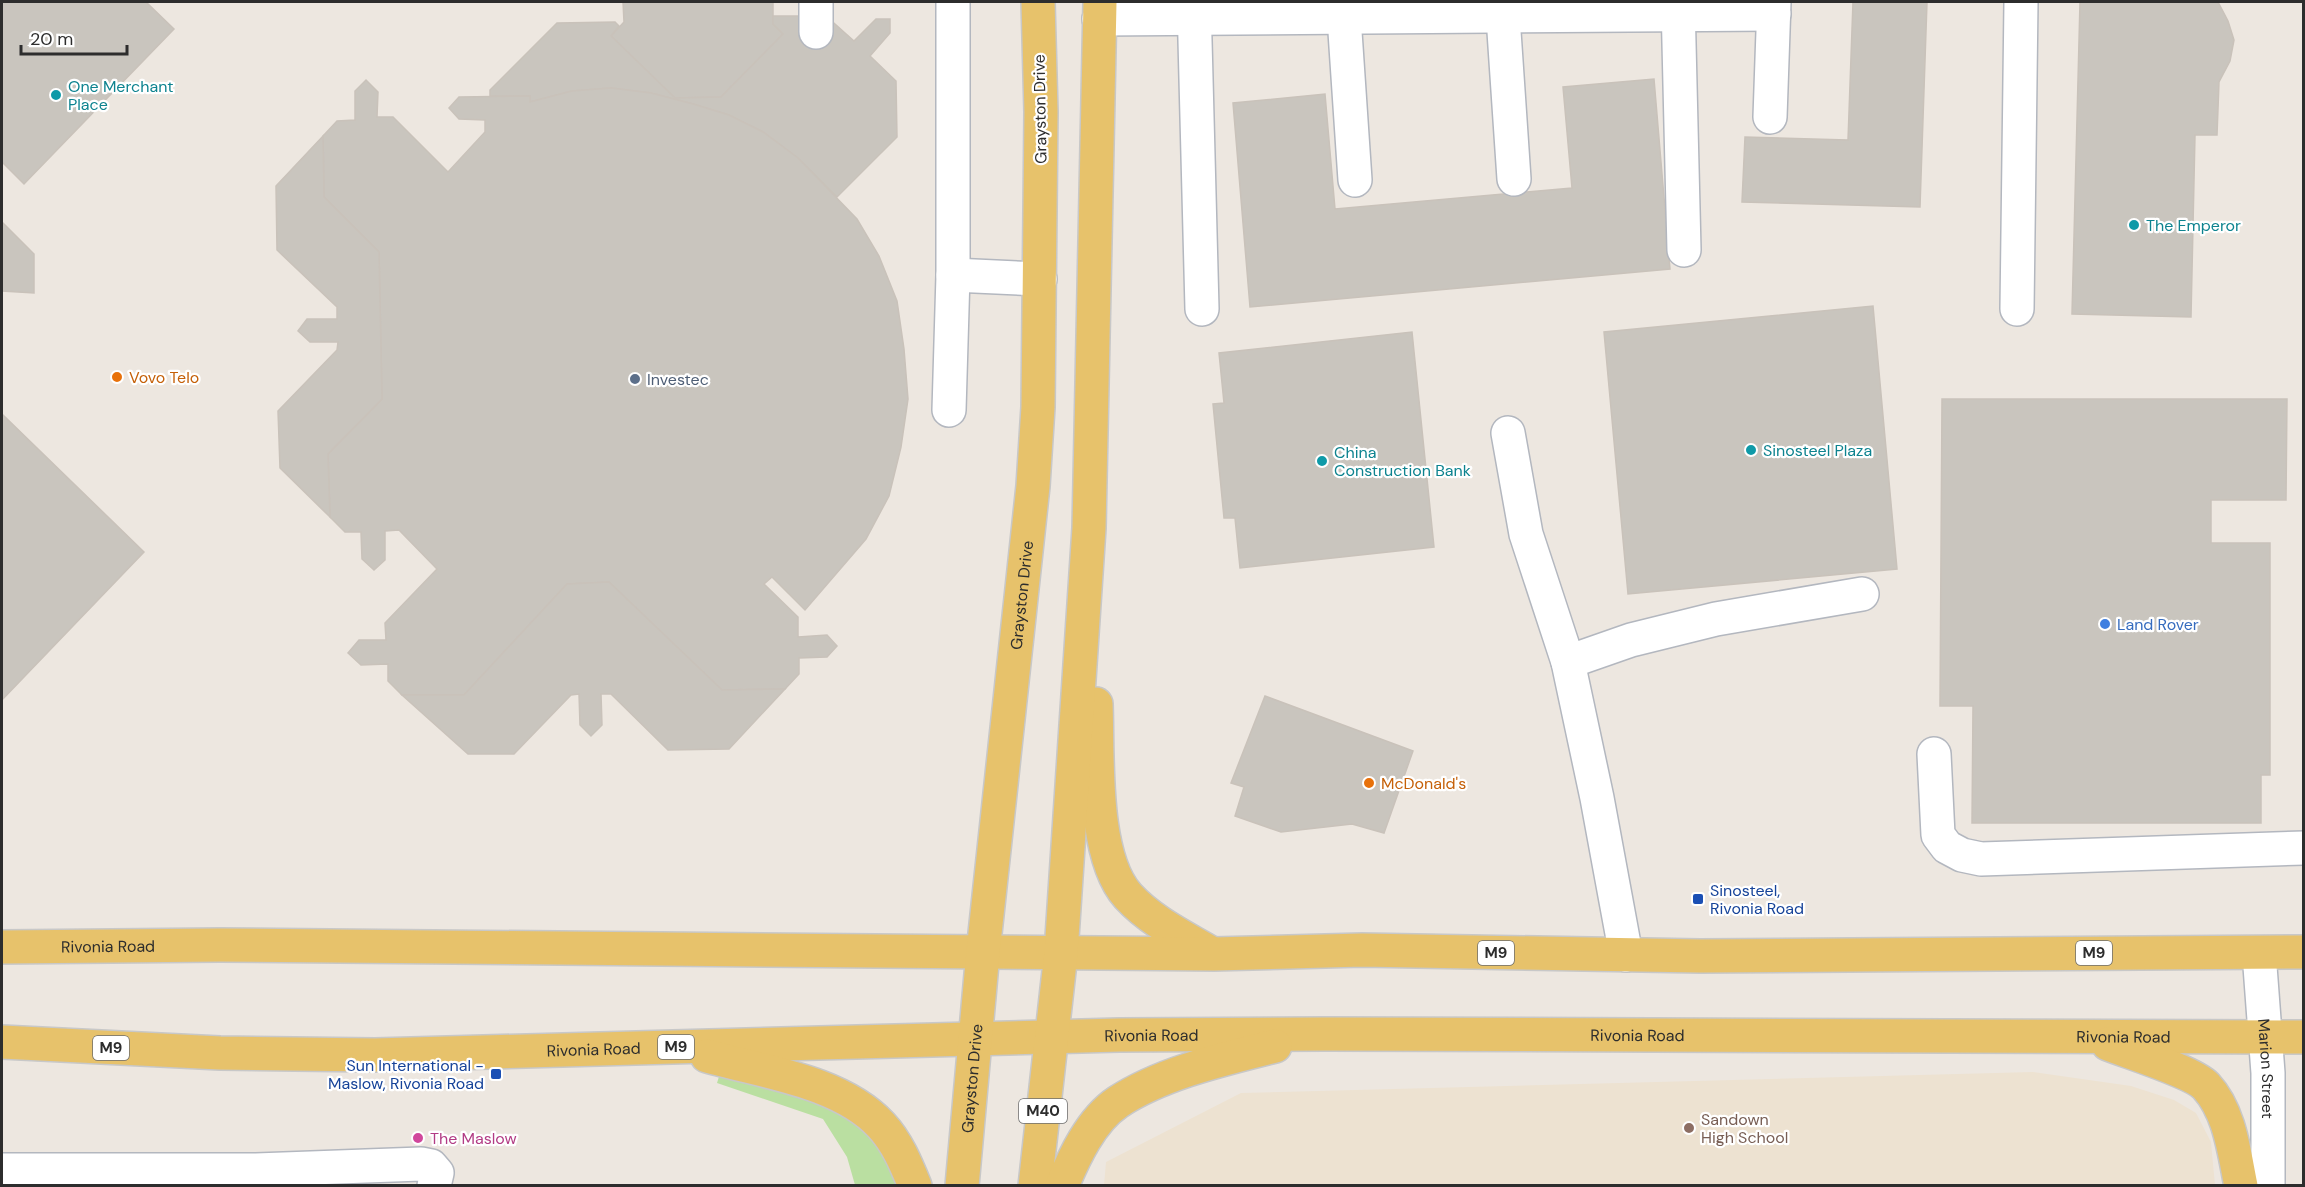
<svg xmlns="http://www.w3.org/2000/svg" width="2305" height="1187" font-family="'DM Sans',sans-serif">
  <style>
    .education { fill: #ede2d1 }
    .green { fill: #badfa1 }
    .building { fill: #c9c5be; stroke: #c9c2ba; stroke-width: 1.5 }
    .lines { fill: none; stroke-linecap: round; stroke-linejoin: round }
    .minor-casing { stroke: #b3b7bf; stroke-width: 36 }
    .major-casing { stroke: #c8c8c8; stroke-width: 36 }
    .minor { stroke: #fff; stroke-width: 33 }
    .major { stroke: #e7c26b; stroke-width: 33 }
    .culture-dot { fill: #0f9aa8; stroke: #fff; stroke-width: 2 }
    .food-dot { fill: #e8710a; stroke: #fff; stroke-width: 2 }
    .service-dot { fill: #5c6f8a; stroke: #fff; stroke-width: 2 }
    .shop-dot { fill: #3f7fe0; stroke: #fff; stroke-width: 2 }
    .transit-dot { fill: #1a4fb4; stroke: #fff; stroke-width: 2 }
    .education-dot { fill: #8d6e63; stroke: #fff; stroke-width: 2 }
    .hotel-dot { fill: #d1479c; stroke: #fff; stroke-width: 2 }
    .labels { text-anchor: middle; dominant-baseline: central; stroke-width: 4.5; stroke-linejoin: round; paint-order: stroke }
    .shield { fill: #fff; stroke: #6c6c6c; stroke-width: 1.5 }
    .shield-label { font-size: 15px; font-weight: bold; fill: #2d2d2d }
    .culture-label { font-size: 16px; fill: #0d838f; stroke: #fff; text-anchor: start }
    .street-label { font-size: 16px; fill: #2d2d2d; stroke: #fff }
    .food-label { font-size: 16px; fill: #c56008; stroke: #fff; text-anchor: start }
    .service-label { font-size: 16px; fill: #4e5e75; stroke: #fff; text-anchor: start }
    .shop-label { font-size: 16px; fill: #366cbe; stroke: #fff; text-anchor: start }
    .transit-label { font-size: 16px; fill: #164399; stroke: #fff; text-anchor: start }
    .education-label { font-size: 16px; fill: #785e54; stroke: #fff; text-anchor: start }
    .hotel-label { font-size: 16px; fill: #b23c85; stroke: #fff; text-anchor: start }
  </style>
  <rect width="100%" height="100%" fill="#ede7e0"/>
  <path class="education" d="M2033 1072 2131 1086 2174 1100 2196 1113 2211 1142 2215 1185H1104L1106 1162 1241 1093Z"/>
  <path class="green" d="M725 1057 835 1086 919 1185H855L847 1157 823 1119 717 1083Z"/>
  <g class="building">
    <path d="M2 2H146L174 29 24 184 2 162Z"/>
    <path d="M623 2H773V24L783 34 721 97 675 98 611 36 624 22Z"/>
    <path d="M1853 2H1927L1920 207 1742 202 1745 137 1848 140Z"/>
    <path d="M2080 2H2218L2228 21 2234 40 2230 61 2219 82 2217 135H2195L2191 317 2072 314Z"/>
    <path d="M773 16H826L854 41 876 19H890V33L870 56 896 81 897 137 837 197 798 158 763 132 729 115 693 104 651 93 611 88 572 91 530 102V96H490V90L557 23 615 22 619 26 611 36 675 98 721 97 783 34 773 24Z"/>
    <path d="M1654 79 1670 269 1250 307 1233 103 1325 94 1335 209 1572 188 1563 87Z"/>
    <path d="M366 80 378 92 377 117H393L448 172 485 132V120L459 119 449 108 459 97 530 96V102L572 91 611 88 651 93 693 104 729 115 763 132 798 158 857 219 879 256 897 301 904 349 908 399 901 447 889 496 866 539 805 610 772 577 764 584 798 617V637L827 635 837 646 827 657 799 658V674L785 689 722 690 609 582 567 584 464 695H402L388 681V664L361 665 348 653 359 640H386L385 623 437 569 399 530 385 531V560L374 570 362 559 361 532H345L330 517 328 454 382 399 379 252 324 197 323 136 337 121 355 120V91Z"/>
    <path d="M323 136 324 197 379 252 382 399 328 454 330 517 280 468 278 411 337 350 338 342H310L298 331 307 319H337V307L277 250 276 186Z"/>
    <path d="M2 222 34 254V293L2 291Z"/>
    <path d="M1873 306 1897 569 1628 594 1604 332Z"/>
    <path d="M1412 332 1434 547 1240 568 1235 518H1224L1213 404 1224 403 1219 353Z"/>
    <path d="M1942 399H2287L2286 500H2211V543H2270V775H2261V823H1972L1973 706H1940Z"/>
    <path d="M2 414 144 552 2 700Z"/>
    <path d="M609 582 722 690 785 689 729 749 668 750 611 694H601L602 725 591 736 580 725 579 694 571 695 514 754H468L402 695H464L567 584Z"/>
    <path d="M1265 696 1413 751 1384 833 1352 824 1281 832 1235 816 1244 787 1231 783Z"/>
  </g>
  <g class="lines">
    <g class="minor-casing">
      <g id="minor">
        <path d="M1194 2 1202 309"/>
        <path d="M1347 2 1344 17 1355 180"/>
        <path d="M1502 2 1514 179"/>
        <path d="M1678 2 1684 250"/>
        <path d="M1099 19 1774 14"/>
        <path d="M816 32V2"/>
        <path d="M1770 117 1774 2"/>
        <path d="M953 275 1040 279"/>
        <path d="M2017 309 2021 2"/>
        <path d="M949 410 953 275V2"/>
        <path d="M1508 433 1526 534 1568 662 1597 798 1626 955"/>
        <path d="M1568 662 1631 640 1716 619 1862 594"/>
        <path d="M1934 754 1938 835 1947 847 1962 855 1981 859 2304 848"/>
        <path id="s1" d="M2259 953 2268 1073V1186"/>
        <path d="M2 1170H256L421 1164 431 1166 437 1173 434 1186"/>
      </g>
    </g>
    <g class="major-casing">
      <g id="major">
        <path d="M1096 704C1098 756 1092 856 1128 896 1151 921 1182 936 1211 953"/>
        <path id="s2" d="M2 947 220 945 1214 954 1362 950 1700 956 2304 952"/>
        <path id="s3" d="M2 1042 220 1053 375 1055 1119 1035 1326 1034 2304 1037"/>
        <path d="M2108 1044C2128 1052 2193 1072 2206 1086 2230 1112 2234 1152 2241 1186"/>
        <path d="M707 1056C763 1072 840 1081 881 1125 897 1142 906 1164 915 1186"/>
        <path id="s4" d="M962 1186 983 952 1033 486 1038 407 1041 112 1038 2"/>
        <path d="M1035 1186 1061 953 1089 528 1100 2"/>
        <path d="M1062 1186C1074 1157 1091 1120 1118 1102 1162 1073 1224 1059 1275 1046"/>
      </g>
    </g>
    <use href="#minor" class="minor"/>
    <use href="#major" class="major"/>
  </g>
  <g class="culture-dot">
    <circle cx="56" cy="95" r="6"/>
    <circle cx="2134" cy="225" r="6"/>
    <circle cx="1751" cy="450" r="6"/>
    <circle cx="1322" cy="461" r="6"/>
  </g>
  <g class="food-dot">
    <circle cx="117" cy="377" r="6"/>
    <circle cx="1369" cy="783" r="6"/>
  </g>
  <circle class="service-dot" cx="635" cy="379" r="6"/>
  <circle class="shop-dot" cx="2105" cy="624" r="6"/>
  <g class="transit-dot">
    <rect x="1692" y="893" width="12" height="12" rx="3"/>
    <rect x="490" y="1068" width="12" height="12" rx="3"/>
  </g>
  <circle class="education-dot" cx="1689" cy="1128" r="6"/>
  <circle class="hotel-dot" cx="418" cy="1138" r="6"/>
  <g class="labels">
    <g class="shield">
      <rect x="1478" y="941" width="36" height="24" rx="4.5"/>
      <rect x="2076" y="941" width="36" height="24" rx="4.5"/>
      <rect x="658" y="1035" width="36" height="24" rx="4.5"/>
      <rect x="93" y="1036" width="36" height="24" rx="4.5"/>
      <rect x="1019" y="1099" width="48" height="24" rx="4.5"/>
    </g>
    <g class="shield-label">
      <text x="1496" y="953">M9</text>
      <text x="2094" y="953">M9</text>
      <text x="676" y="1047">M9</text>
      <text x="111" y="1048">M9</text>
      <text x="1043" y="1111">M40</text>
    </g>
    <g class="culture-label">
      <text x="68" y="86">One Merchant<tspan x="68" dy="18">Place</tspan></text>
      <text x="2146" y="225">The Emperor</text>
      <text x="1763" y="450">Sinosteel Plaza</text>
      <text x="1334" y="452">China<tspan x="1334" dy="18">Construction Bank</tspan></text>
    </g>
    <g class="street-label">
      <text transform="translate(1040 109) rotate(-91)">Grayston Drive</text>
      <text stroke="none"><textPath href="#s4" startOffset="594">Grayston Drive</textPath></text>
      <text stroke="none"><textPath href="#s2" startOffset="106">Rivonia Road</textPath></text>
      <text stroke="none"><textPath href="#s3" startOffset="1150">Rivonia Road</textPath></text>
      <text stroke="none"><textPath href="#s3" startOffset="1636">Rivonia Road</textPath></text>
      <text stroke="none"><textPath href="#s3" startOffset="2122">Rivonia Road</textPath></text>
      <text stroke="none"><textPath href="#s3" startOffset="592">Rivonia Road</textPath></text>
      <text stroke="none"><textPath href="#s1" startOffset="116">Marion Street</textPath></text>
      <text stroke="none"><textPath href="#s4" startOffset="108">Grayston Drive</textPath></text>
    </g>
    <g class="food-label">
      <text x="129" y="377">Vovo Telo</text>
      <text x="1381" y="783">McDonald's</text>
    </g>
    <g class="service-label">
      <text x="647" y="379">Investec</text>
    </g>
    <g class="shop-label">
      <text x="2117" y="624">Land Rover</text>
    </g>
    <g class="transit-label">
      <text x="1710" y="890">Sinosteel,<tspan x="1710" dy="18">Rivonia Road</tspan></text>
      <text x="484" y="1065" text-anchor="end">Sun International -<tspan x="484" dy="18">Maslow, Rivonia Road</tspan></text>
    </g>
    <g class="education-label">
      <text x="1701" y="1119">Sandown<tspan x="1701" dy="18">High School</tspan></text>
    </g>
    <g class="hotel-label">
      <text x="430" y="1138">The Maslow</text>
    </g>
  </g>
  <rect width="2305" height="1187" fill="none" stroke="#2d2d2d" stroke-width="6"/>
  <path d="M21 45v9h106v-9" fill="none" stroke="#2d2d2d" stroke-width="3"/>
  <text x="30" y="45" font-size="18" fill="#2d2d2d" stroke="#ffffff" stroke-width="4.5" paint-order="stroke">20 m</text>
</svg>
